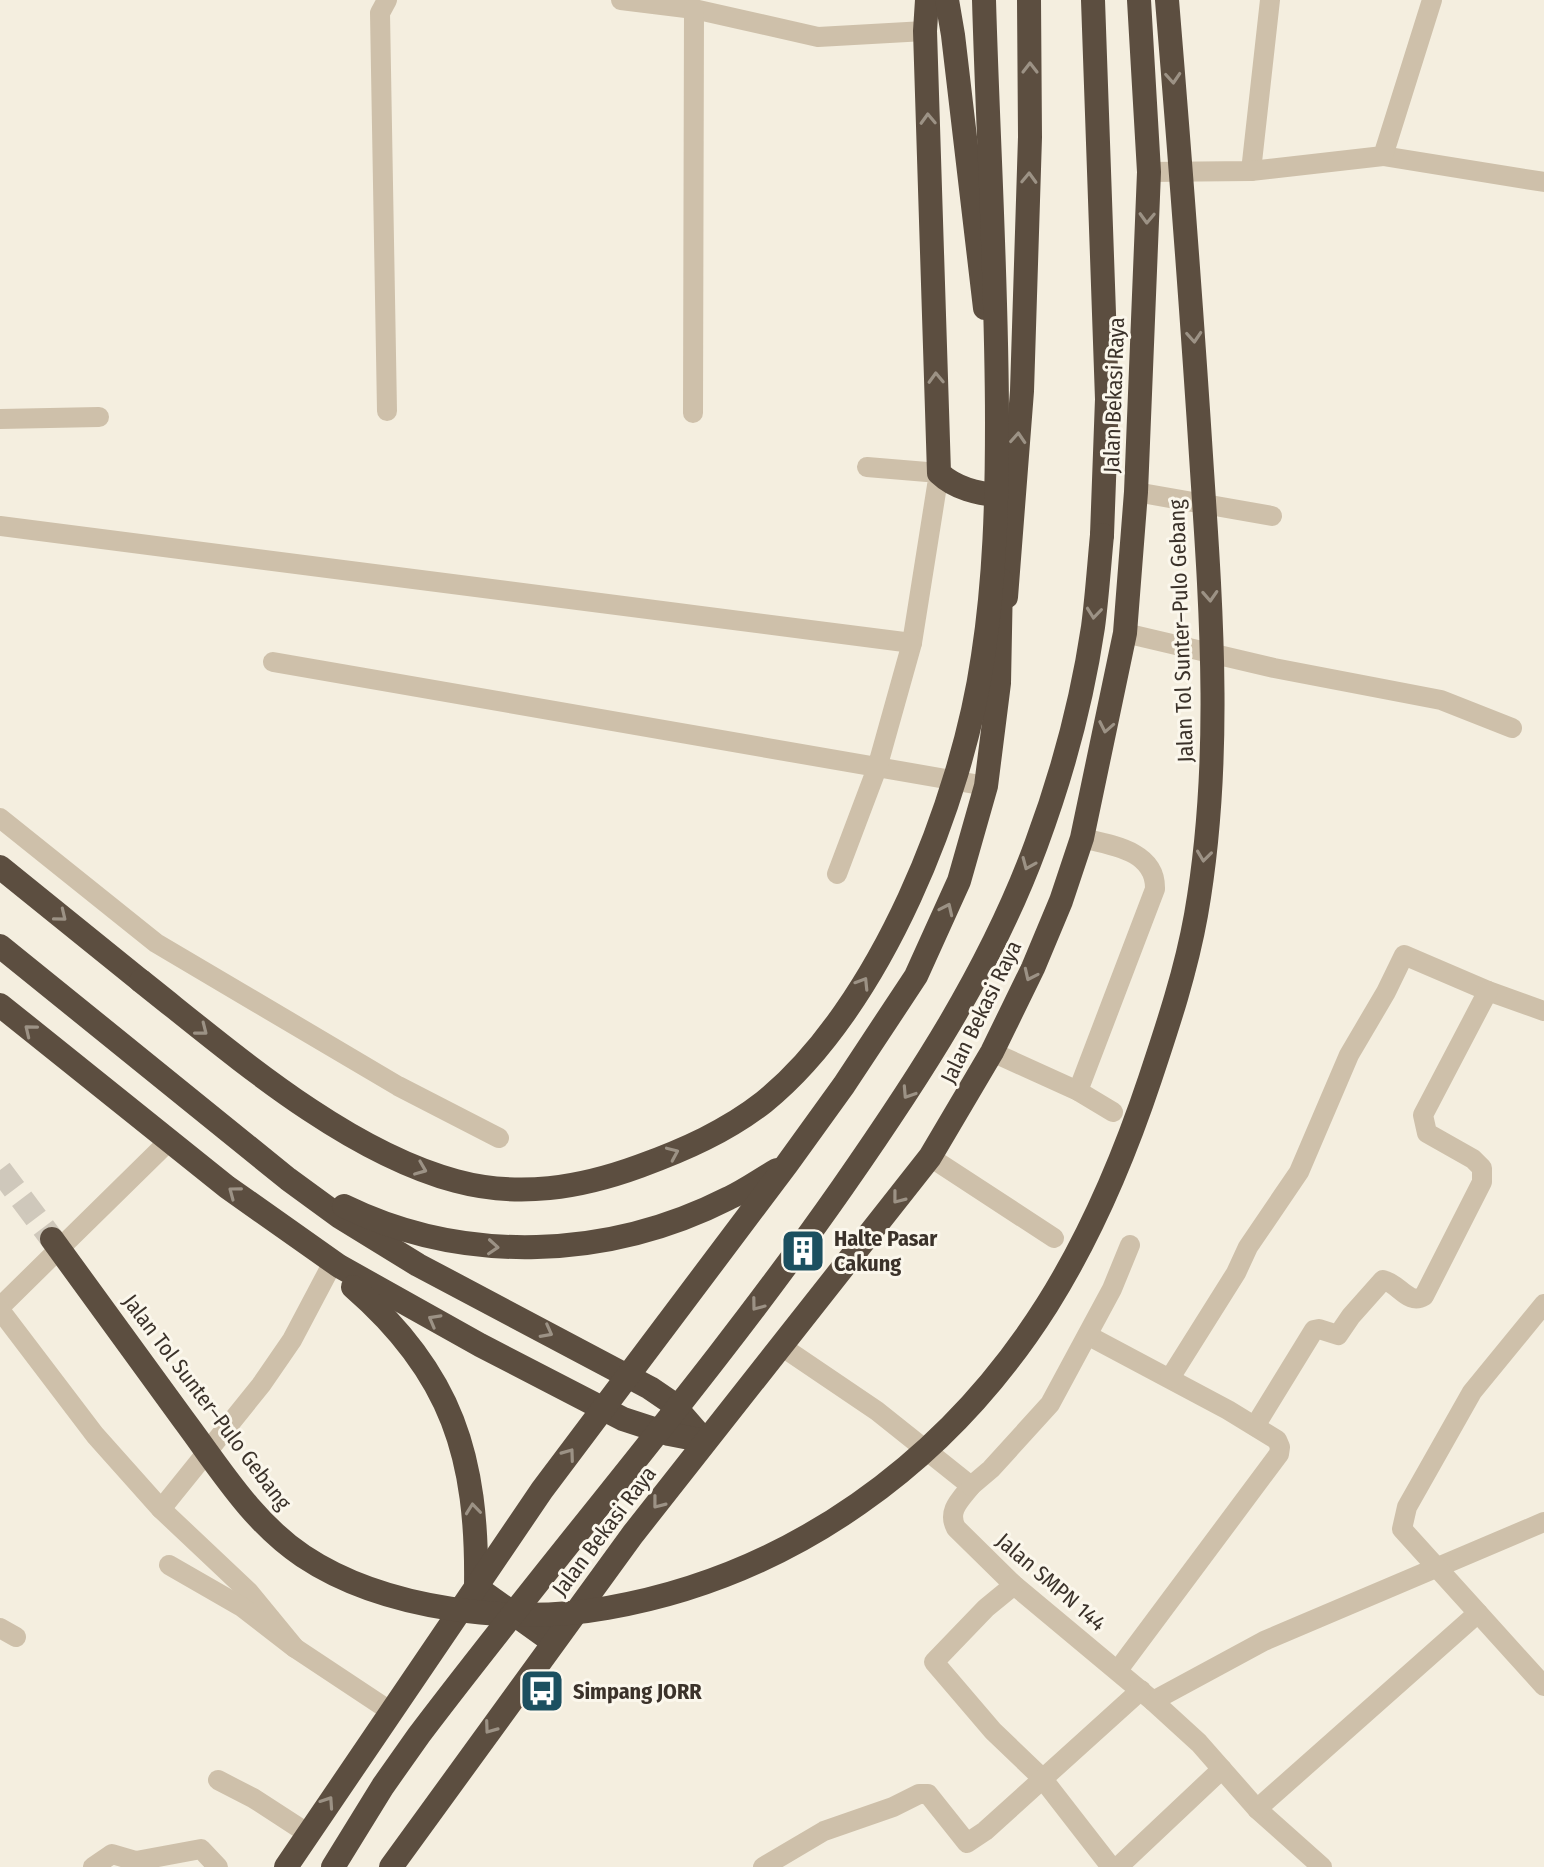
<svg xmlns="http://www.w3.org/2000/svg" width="1544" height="1867" font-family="'Fira Sans Condensed',sans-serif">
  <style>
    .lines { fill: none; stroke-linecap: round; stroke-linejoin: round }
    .highway-tunnel { stroke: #cfc8bb; stroke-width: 24; stroke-dasharray: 24 12; stroke-linecap: butt }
    .lane { stroke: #cec0aa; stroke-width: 20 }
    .street { stroke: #cec0aa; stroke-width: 20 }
    .highway { stroke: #5c4e40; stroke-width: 24 }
    .highway-bridge { stroke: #5c4e40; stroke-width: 24 }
    .oneway { stroke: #9c9285 }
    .labels { text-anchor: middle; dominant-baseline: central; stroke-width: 6; stroke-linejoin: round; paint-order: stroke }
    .street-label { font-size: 22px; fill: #3b322a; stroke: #fbf7ec }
    .poi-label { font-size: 22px; font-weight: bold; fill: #3b322a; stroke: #fbf7ec; text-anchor: start }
  </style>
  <rect width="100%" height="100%" fill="#f4eedf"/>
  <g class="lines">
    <path class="highway-tunnel" d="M0 1170 52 1239"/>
    <g class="lane">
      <path d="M621 0 694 9 818 37 925 31"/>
      <path d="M1383 156 1544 182"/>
      <path d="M1251 171 1270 0"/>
      <path d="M1149 172 1251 171 1383 156 1432 0"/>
      <path d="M387 411 380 13 387 0"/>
      <path d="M693 413 694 9"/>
      <path d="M1136 492 1272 516"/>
      <path d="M273 662 986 786"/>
      <path d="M837 874 877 768 912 643 939 473 867 467"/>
      <path d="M992 1052 1078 1091 1113 1112"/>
      <path d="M1078 1091 1155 889C1156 851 1112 845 1082 838"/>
      <path d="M930 1157 1054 1238"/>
      <path d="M0 1307 169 1141"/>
      <path d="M161 1509 261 1385 292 1340 330 1268"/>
      <path d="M218 1780 253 1798 307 1833"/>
      <path d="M93 1867 112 1854 136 1861 201 1849 218 1867"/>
    </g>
    <g class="street">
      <path d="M0 419 99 417"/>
      <path d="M0 526 912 643"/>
      <path d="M1125 633 1274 668 1441 700 1512 728"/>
      <path d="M0 818 156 943 398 1086 499 1138"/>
      <path d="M0 1310 95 1435 161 1509 249 1592 295 1648"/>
      <path d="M1089 1336 1228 1410 1277 1440 1280 1447 1279 1454 1118 1670"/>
      <path d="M781 1346 877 1411 971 1486C960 1500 947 1511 956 1528L1014 1585 1153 1701 1199 1743 1257 1809 1322 1867"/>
      <path d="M1170 1378 1236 1273 1248 1247 1299 1172 1349 1055 1386 992 1404 955 1488 991 1544 1011"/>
      <path d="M1255 1426 1314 1330 1319 1329 1338 1335 1351 1316 1383 1280C1399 1283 1408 1306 1424 1296L1482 1182V1168L1473 1159 1427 1133 1423 1115 1488 991"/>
      <path d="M971 1486 991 1469 1050 1404 1112 1289 1130 1245"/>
      <path d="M169 1565 242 1607 295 1648 390 1711"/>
      <path d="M1014 1585 986 1608 934 1662 993 1731 1042 1778 1111 1867"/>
      <path d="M1478 1613 1544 1686"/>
      <path d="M0 1628 16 1637"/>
      <path d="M1153 1701 1264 1641 1544 1522"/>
      <path d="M1257 1809 1478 1613 1402 1529 1407 1507 1472 1392 1544 1304"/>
      <path d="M763 1867 824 1831 893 1807 919 1794H928L967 1843 985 1831 1141 1690"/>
      <path d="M1118 1867 1222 1769"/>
    </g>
    <g class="highway">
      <path d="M927 0 925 31 939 473C956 489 977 493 1000 496"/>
      <path d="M947 0 953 35 985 308"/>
      <path d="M1093 0 1107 399 1102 535"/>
      <path d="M1006 597 1022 391 1030 137 1029 0"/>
      <path d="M0 867 141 981"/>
      <path d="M0 946 288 1179 340 1217 418 1265 650 1388 672 1403 705 1441"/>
      <path d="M0 1005 227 1187 339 1266 480 1345 623 1419 669 1434 705 1441"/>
      <path d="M344 1206C465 1265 609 1259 729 1198 746 1190 761 1179 777 1170"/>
      <path d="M353 1287C452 1373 478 1457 476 1587"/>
      <path d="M476 1587 553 1642"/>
      <path d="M286 1867 542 1490 787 1164 844 1085 916 976 959 881 986 786 999 683 1001 580"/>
      <path d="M391 1867 633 1534 930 1157 992 1052 1033 968 1061 901 1082 838 1125 633 1136 492 1149 172 1139 0"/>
    </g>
    <g class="highway-bridge">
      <path d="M141 981C232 1053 344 1151 456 1181 519 1198 580 1188 640 1166 684 1150 727 1131 764 1102 881 1007 962 801 983 656 995 578 997 500 997 422 997 281 988 141 984 0"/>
      <path d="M52 1239C96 1299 139 1359 183 1419 219 1467 252 1522 303 1556 384 1610 513 1625 607 1608 791 1576 947 1463 1047 1305 1091 1235 1124 1157 1150 1079 1168 1025 1186 971 1196 915 1222 767 1212 619 1202 471 1192 314 1180 157 1167 0"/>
      <path d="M333 1867 383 1786 419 1735C558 1551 710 1377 842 1188 918 1079 990 970 1036 845 1062 775 1082 701 1093 627 1097 597 1099 566 1102 535"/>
    </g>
  </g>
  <defs><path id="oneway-chevron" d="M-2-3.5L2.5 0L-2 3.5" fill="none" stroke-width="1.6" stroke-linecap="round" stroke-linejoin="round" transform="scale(2)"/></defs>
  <g class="oneway">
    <use href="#oneway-chevron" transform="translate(1030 68) rotate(-90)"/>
    <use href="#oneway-chevron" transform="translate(1173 78) rotate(86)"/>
    <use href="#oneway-chevron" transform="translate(928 119) rotate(-92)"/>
    <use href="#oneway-chevron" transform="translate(1029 178) rotate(-88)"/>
    <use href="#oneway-chevron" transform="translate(1147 218) rotate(92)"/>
    <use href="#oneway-chevron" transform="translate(1194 337) rotate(86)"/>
    <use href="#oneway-chevron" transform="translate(936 378) rotate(-92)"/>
    <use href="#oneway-chevron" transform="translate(1018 438) rotate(-86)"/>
    <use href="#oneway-chevron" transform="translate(1210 596) rotate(87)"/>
    <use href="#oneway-chevron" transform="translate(1094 613) rotate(96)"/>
    <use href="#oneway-chevron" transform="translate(1106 727) rotate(101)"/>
    <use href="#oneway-chevron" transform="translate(1204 856) rotate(97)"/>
    <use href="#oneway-chevron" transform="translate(1028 864) rotate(113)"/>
    <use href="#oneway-chevron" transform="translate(947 909) rotate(-65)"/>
    <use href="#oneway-chevron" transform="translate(61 916) rotate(39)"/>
    <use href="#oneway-chevron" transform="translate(1030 975) rotate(115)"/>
    <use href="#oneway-chevron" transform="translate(863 983) rotate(-58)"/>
    <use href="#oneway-chevron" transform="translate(30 1030) rotate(-141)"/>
    <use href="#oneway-chevron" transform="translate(202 1030) rotate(38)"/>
    <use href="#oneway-chevron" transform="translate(908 1093) rotate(123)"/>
    <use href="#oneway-chevron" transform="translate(673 1153) rotate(-24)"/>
    <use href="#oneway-chevron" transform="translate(421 1169) rotate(22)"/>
    <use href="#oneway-chevron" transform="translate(234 1192) rotate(-143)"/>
    <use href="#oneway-chevron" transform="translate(898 1198) rotate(128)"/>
    <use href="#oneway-chevron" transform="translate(493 1247) rotate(4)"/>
    <use href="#oneway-chevron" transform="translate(757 1305) rotate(127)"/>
    <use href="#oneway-chevron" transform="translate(434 1320) rotate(-151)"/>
    <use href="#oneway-chevron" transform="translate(547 1332) rotate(28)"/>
    <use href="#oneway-chevron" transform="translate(569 1454) rotate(-54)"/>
    <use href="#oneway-chevron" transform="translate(658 1503) rotate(128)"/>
    <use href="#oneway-chevron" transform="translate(473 1509) rotate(-96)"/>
    <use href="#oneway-chevron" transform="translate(490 1728) rotate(126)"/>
    <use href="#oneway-chevron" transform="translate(328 1802) rotate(-56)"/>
  </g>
  <defs>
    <g id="building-square" transform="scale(2.3)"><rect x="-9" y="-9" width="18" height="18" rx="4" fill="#1c5060" stroke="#fbf7ec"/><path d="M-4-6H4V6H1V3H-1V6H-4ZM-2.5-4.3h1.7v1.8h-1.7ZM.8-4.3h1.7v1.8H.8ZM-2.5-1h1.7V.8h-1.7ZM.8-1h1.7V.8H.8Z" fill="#fff"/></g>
    <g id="bus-square" transform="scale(2.3)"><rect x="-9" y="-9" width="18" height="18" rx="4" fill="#1c5060" stroke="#fbf7ec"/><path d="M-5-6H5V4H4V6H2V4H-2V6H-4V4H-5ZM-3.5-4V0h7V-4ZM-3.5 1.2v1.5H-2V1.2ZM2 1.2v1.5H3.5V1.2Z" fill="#fff"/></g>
  </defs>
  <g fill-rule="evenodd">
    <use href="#building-square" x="803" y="1251"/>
    <use href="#bus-square" x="542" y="1691"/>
  </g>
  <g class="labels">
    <g class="street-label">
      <text transform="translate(1114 395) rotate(-88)">Jalan Bekasi Raya</text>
      <text transform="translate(1181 631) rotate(-92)">Jalan Tol Sunter–Pulo Gebang</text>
      <text transform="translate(981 1012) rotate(-64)">Jalan Bekasi Raya</text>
      <text transform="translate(207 1402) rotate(53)">Jalan Tol Sunter–Pulo Gebang</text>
      <text transform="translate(604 1531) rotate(-53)">Jalan Bekasi Raya</text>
      <text transform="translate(1051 1582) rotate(41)">Jalan SMPN 144</text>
    </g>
    <g class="poi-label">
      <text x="834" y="1238">Halte Pasar<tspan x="834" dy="25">Cakung</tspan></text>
      <text x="573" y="1691">Simpang JORR</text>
    </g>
  </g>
</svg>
